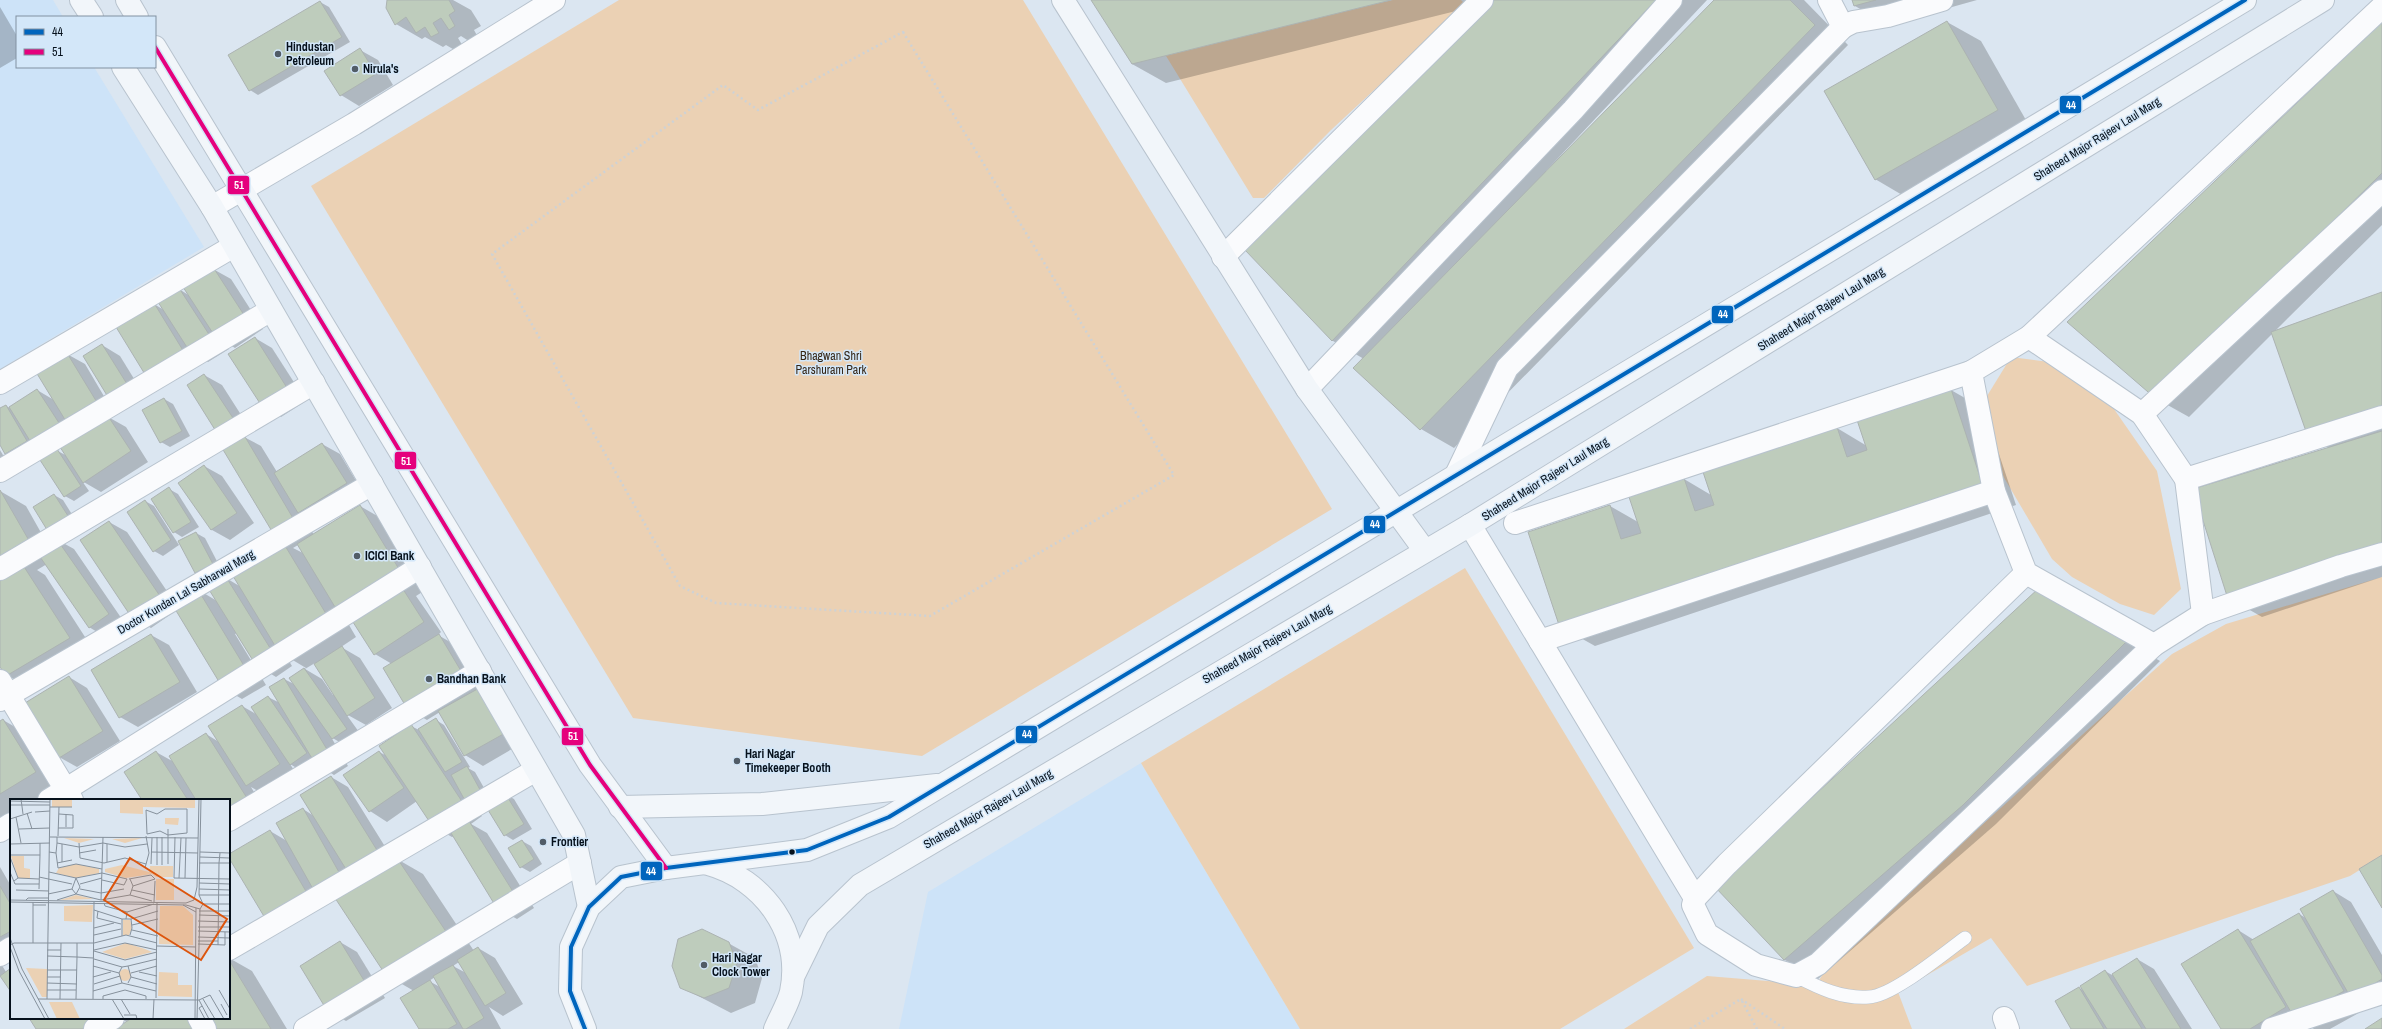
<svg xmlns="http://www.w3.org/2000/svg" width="2382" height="1029" font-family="'Archivo Narrow',sans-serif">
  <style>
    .built { fill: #cde3f8 }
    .green { fill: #ebd1b4 }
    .shadow { fill: #0003; fill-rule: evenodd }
    .building { fill: #beccbc; stroke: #acb3b2 }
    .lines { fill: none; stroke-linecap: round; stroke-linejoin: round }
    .lane-casing { stroke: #b8c3ce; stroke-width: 14 }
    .street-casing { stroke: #b8c3ce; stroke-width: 24 }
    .secondary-casing { stroke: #b8c3ce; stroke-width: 24 }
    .path { stroke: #ced2d5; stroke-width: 2.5; stroke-dasharray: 2 3; stroke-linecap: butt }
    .lane { stroke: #fafbfd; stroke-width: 13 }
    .street { stroke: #fafbfd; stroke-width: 22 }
    .secondary { stroke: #f2f6fa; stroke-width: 22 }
    .bus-1-casing { stroke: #d3e7f9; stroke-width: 7 }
    .bus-2-casing { stroke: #d3e7f9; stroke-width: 7 }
    .bus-1 { stroke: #0065bd; stroke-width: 4 }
    .bus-2 { stroke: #e5007d; stroke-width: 4 }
    .poi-dot { fill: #515c67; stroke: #d3e7f9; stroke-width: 1.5 }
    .bus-dot { fill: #06111c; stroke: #d3e7f9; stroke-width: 1.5 }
    .labels { text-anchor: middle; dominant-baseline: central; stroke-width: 3; stroke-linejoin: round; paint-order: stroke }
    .poi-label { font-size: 12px; font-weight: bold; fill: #06111c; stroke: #d3e7f9; text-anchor: start }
    .street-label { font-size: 12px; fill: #06111c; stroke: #d3e7f9 }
    .park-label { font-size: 12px; fill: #352616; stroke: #d3e7f9 }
    .inset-road { fill: none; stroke: #86919c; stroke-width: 1 }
    .view { fill: #dd550d; fill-opacity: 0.15; stroke: #dd550d; stroke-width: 2 }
    .inset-edge { fill: none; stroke: #06111c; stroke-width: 2 }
    .line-badge { stroke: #d3e7f9; stroke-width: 1.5 }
    .badge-label { font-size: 11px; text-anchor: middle; font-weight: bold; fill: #fff }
  </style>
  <rect width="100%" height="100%" fill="#dbe6f1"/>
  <g class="built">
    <path d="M0 0H53L63 17H17V67H94L204 247 0 369Z"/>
    <path d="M1141 763 1300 1029H899L928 892Z"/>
  </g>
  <g class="green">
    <path d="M619 0H1023L1332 509 922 756 633 718 311 186Z"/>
    <path d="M1393 0H1461L1466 5 1331 130 1264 198H1253L1163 51Z"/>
    <path d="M2011 357 2049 362 2114 409 2157 471 2181 589 2154 615 2120 604 2072 577 2052 559 1983 442 1987 396Z"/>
    <path d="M1465 568 1694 948 1560 1029H1300L1141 763Z"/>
    <path d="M2382 577V856L2350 876 2027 986 1991 938 1898 992 1912 1029H1624L1707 976 1816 985 1832 960 2172 654 2226 624Z"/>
  </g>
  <g class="shadow">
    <path d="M388 0H453L471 10 481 26 474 30 480 41 475 45 461 36 458 38 464 48 458 52 446 45 443 47 425 37 422 39 396 24Z"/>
    <path d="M1093 0H1472V7L1166 83 1132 64Z"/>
    <path d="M1487 0H1707L1546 171 1547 172 1715 0H1804L1848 45 1454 448 1421 429 1355 368 1364 359 1333 341 1247 250Z"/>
    <path d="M1853 0H1977L1888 25 1855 6Z"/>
    <path d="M320 2 329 7 350 42 258 95 250 90Z"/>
    <path d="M0 7 17 36V58L0 68Z"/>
    <path d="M1947 22 1981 41 2031 129 1909 199 1875 179Z"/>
    <path d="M2382 23V225L2275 331 2382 293V577L2262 617 2229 598 2329 448 2308 436 2272 334 2189 417 2155 398Z"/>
    <path d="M360 50 378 60 393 85 359 106 341 95 326 71Z"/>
    <path d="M213 269 231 279 263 329 235 348 223 341 229 349 208 362 197 355 164 385 154 304 164 310 179 289 190 296Z"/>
    <path d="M255 338 272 348 306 401 281 417 263 407Z"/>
    <path d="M102 345 120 356 144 395 126 406Z"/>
    <path d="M67 354 85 364 115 415 110 418 126 427 148 462 101 492 82 481 89 491 74 501 65 496 42 460 51 454 24 464 6 454 0 443V409L6 406 10 408 37 390 54 400ZM61 447 67 456 56 450Z"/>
    <path d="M204 375 222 385 252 432 244 437 261 446 277 472 322 444 340 454 364 494 302 514 314 535 360 506 386 521 427 589 416 596 441 632 438 635 457 646 524 742 483 766 465 755 440 712 427 720 409 710 392 664 375 654 352 619 342 613 356 637 341 647 360 658 392 708 366 725 346 714 364 739 351 749 331 737 348 766 334 775 320 766 308 775 290 764 297 775 265 795 251 787 264 809 229 831V800H144L156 752 174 762 206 734 219 742 242 706 258 715 268 697 280 703 284 679 296 685 291 678 306 668 286 656 292 666 276 677 258 666 237 633 235 634 266 685 242 699 225 689 177 610 151 628 133 618 109 522 127 532 175 603 197 589 217 601 226 578 241 587 282 540ZM298 545 303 553 293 548ZM315 663 334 694 333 695 322 679 305 669Z"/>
    <path d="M1951 390 1984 409 2016 505 1595 646 1561 627 1610 506 1638 522 1684 479 1711 495 1837 428 1867 446Z"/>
    <path d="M164 399 173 404 190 436 170 447 161 442Z"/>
    <path d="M0 450 10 467 0 473Z"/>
    <path d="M204 466 222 476 254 523 230 540 212 530 180 483Z"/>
    <path d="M169 489 178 494 199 527 182 537 174 532Z"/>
    <path d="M0 491 26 506 48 545 56 539 74 549 126 625 107 638 89 627 47 564 37 570 45 575 96 654 33 690 7 675 0 665Z"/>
    <path d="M54 495 63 500 78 524 58 537Z"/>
    <path d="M145 501 154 506 179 545 163 556 154 551Z"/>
    <path d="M196 533 205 538 221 569 205 577 196 572Z"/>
    <path d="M2072 609 2160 661 1996 824 1818 979 1785 960 1716 887Z"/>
    <path d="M151 635 169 645 197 692 138 727 120 717Z"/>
    <path d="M69 677 87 688 120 741 77 767 59 757Z"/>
    <path d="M3 720 29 735 61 787 40 800H11V818L0 824V722Z"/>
    <path d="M436 720 444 725 470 767 468 768 475 772 492 802 505 794 514 799 532 829 513 840 505 835 486 805 478 810 482 816 471 824 487 833 534 908 517 919 499 909 454 836 452 837 434 827 417 801 387 822 370 811 379 752 387 756 411 726 419 730Z"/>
    <path d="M331 777 348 787 394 861 397 859 423 874 474 951 478 948 495 958 523 1004 503 1016 489 1007 501 1029H420L414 991 388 976 337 899 324 904 229 856 270 831 287 841 303 809 314 816ZM459 962 466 973 453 966ZM435 977 440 987 429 981Z"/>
    <path d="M522 841 531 846 542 864 530 872 521 867Z"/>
    <path d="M0 867 11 886V951L0 952Z"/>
    <path d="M2333 891 2351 902 2382 955V1000L2330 1029H2314L2307 1025 2300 1029H2222L2238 930 2254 940 2299 914 2306 918Z"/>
    <path d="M340 942 357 952 385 998 346 1021 329 1011Z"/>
    <path d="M728 943 755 958 762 978 755 1003 731 1013 681 987Z"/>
    <path d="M229 958 252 971 287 1029H37L30 1018H117L122 1025 127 1022 119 1018H229Z"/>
    <path d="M2137 959 2154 969 2192 1029H2072L2079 988 2085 991 2105 971 2112 975Z"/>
    <path d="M0 962 6 972 11 969V991L0 975Z"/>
  </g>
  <g class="building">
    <path d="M387 0H449L455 11 449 15 455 26 449 30 441 18 433 23 439 33 431 37 425 27 416 33 406 17 395 25 386 8Z"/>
    <path d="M1091 0H1391L1132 64Z"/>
    <path d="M1486 0H1656L1332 341 1245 250Z"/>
    <path d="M1714 0H1790L1815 25 1420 430 1353 368Z"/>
    <path d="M1852 0H1876L1854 6Z"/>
    <path d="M320 1 342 37 249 91 228 55Z"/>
    <path d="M1947 21 1998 110 1875 180 1824 91Z"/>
    <path d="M2382 22V173L2155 398 2067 322Z"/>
    <path d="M360 48 376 74 340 96 324 71Z"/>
    <path d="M213 267 246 318 216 338 183 287Z"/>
    <path d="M179 288 212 339 190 352 158 302Z"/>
    <path d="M2382 292V411L2308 437 2271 332Z"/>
    <path d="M154 303 184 352 146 376 116 327Z"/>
    <path d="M255 337 289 391 263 408 228 354Z"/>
    <path d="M102 344 127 384 108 397 83 356Z"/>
    <path d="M67 353 98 404 67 423 36 372Z"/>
    <path d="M204 374 235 421 217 433 187 385Z"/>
    <path d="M37 389 61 426 32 444 9 407Z"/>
    <path d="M1951 389 1983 486 1560 628 1528 532 1610 505 1621 539 1641 533 1629 497 1684 478 1695 511 1714 505 1703 472 1837 427 1847 457 1867 450 1857 420Z"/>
    <path d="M164 398 182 431 160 443 142 410Z"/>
    <path d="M6 405 27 441 5 454 0 445V408Z"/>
    <path d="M108 416 131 451 83 483 60 447Z"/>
    <path d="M2382 431V547L2228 599 2193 489Z"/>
    <path d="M244 435 297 525 276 538 222 448Z"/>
    <path d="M322 443 347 483 298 513 274 473Z"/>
    <path d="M57 449 81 486 64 497 40 460Z"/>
    <path d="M204 465 237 513 211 530 178 483Z"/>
    <path d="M169 487 191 522 173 533 151 499Z"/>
    <path d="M0 490 31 544 0 561Z"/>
    <path d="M54 494 70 519 49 533 33 507Z"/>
    <path d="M145 500 171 540 153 552 127 512Z"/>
    <path d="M360 505 402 574 338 612 297 544Z"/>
    <path d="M109 521 162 599 132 618 80 540Z"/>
    <path d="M196 532 213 564 195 573 178 541Z"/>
    <path d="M56 538 109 614 89 628 36 551Z"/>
    <path d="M281 539 331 622 280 654 230 571Z"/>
    <path d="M19 559 70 638 6 676 0 667V571Z"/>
    <path d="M226 577 275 656 257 667 208 588Z"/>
    <path d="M401 586 424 622 374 655 351 619Z"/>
    <path d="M197 588 249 674 224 690 172 604Z"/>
    <path d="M2039 588 2127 641 1963 805 1784 960 1715 887Z"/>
    <path d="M151 634 180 682 119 718 91 670Z"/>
    <path d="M439 634 464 676 408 710 383 668Z"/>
    <path d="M342 646 375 698 347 716 314 664Z"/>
    <path d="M304 668 347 729 332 739 289 678Z"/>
    <path d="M69 676 103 731 59 758 25 703Z"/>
    <path d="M284 678 331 756 316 765 269 687Z"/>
    <path d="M481 687 507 732 464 756 438 711Z"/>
    <path d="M268 696 307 753 290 765 251 707Z"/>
    <path d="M242 705 280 764 246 786 208 726Z"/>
    <path d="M436 718 462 762 445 772 418 729Z"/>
    <path d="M3 719 36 772 0 794V721Z"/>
    <path d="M411 724 465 806 433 827 379 746Z"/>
    <path d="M206 733 247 798 229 810V800H196L169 756Z"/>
    <path d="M156 751 188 800H142L124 772Z"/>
    <path d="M379 751 404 788 369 812 343 775Z"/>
    <path d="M467 766 484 797 468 806 451 775Z"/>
    <path d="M331 776 380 855 349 874 300 795Z"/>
    <path d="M505 793 524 824 504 836 485 805Z"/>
    <path d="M303 808 340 874 313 889 276 823Z"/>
    <path d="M469 821 517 898 498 910 451 833Z"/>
    <path d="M270 830 307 893 265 918 229 858V854Z"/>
    <path d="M522 840 534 859 520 868 508 848Z"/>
    <path d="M2382 855V908L2359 869Z"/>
    <path d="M397 858 449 936 387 977 335 898Z"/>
    <path d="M0 886 11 905V931L0 937Z"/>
    <path d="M2333 890 2382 975V979L2351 998 2300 909Z"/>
    <path d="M2299 913 2344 991 2295 1019 2250 941Z"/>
    <path d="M702 929 729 942 737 963 729 988 704 998 680 988 672 966 678 939Z"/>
    <path d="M2238 929 2286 1007 2250 1029H2221L2181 964Z"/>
    <path d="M340 941 368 987 328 1012 300 966Z"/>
    <path d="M478 947 506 993 485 1006 457 960Z"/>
    <path d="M2137 958 2181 1029H2146L2112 974Z"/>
    <path d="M229 960 271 1029H213L207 1018H229Z"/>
    <path d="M453 965 484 1018 466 1029H463L433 976Z"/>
    <path d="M11 968V992L0 976Z"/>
    <path d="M2105 970 2142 1029H2107L2080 986Z"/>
    <path d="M430 980 457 1024 448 1029H419L400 998Z"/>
    <path d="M2079 987 2104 1029H2071L2055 1001Z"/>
    <path d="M29 1018H101L85 1029H36Z"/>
    <path d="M132 1018H191L197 1029H115Z"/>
    <path d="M2382 1018V1029H2365Z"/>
  </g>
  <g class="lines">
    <g class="lane-casing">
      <path id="lane" d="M1796 976C1819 988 1842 999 1869 997 1893 996 1944 953 1965 938"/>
    </g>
    <g class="street-casing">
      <g id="street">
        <path d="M1829 0 1843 27 1853 22 1888 16 1942 0"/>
        <path d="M212 207 354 124 554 0"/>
        <path d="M1223 257 1482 0"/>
        <path d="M2029 337 2142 414 2186 479"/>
        <path d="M0 383 234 246"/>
        <path d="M1307 389 1573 110 1671 0"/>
        <path d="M2142 414 2382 191"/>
        <path d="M2382 417 2186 479 2203 614 2341 566 2382 554"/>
        <path d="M0 471 271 310"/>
        <path d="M1456 475 1507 368 1843 27"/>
        <path d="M1515 523 1971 372"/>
        <path d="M1470 525 1695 898"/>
        <path d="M0 569 314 383"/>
        <path d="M2026 573 1727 864 1695 898 1693 905 1707 934 1756 965 1796 976 1818 964 2154 645 2203 614"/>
        <path d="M1540 641 1994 491"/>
        <path d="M2154 645 2026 573 1994 491 1971 372 2029 337 2382 7"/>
        <path d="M0 681 72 800"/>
        <path d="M0 700 372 484"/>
        <path d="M49 800 420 567"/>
        <path d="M229 820 480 671"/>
        <path d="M0 831 11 824"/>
        <path d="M229 949 536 770"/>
        <path d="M0 955 11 948"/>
        <path d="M199 1018 205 1029"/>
        <path d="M2004 1018 2008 1029"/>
        <path d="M95 1029 113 1018"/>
        <path d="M305 1029 580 863"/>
        <path d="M2272 1029 2382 993"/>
      </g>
    </g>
    <g class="secondary-casing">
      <g id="secondary">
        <path d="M81 0 92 17"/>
        <path d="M127 0 137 17"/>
        <path d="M1063 0 1307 389 1425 551"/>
        <path d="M155 47 590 765 666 868"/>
        <path d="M123 67 212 207 574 835 589 907"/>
        <path d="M620 807 762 804 937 785"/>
        <path d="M708 864C763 879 803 933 791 992 788 1004 780 1017 775 1029"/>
        <path d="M793 977 818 926 860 885 1470 525 2323 0"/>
        <path d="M585 1029 570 991 571 947 589 907 621 877 666 868 807 850 889 817 2245 0"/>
      </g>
    </g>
    <g class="path">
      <path d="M903 32 1174 475 930 616 716 603 680 586 492 254 723 85 758 110Z"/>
      <path d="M1741 999 1785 1029"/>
      <path d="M1742 1001 1757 1029"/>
      <path d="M1690 1029 1741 999"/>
    </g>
    <use href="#lane" class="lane"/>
    <use href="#street" class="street"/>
    <use href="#secondary" class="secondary"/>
    <g class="bus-1-casing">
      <path id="bus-1" d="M585 1029 570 991 571 947 589 907 621 877 666 868 807 850 889 817 2245 0"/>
    </g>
    <g class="bus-2-casing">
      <path id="bus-2" d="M155 47 590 765 666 868"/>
    </g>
    <use href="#bus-1" class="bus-1"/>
    <use href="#bus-2" class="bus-2"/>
  </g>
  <g class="poi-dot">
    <circle cx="278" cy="54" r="4"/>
    <circle cx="355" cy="69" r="4"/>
    <circle cx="357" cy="556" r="4"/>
    <circle cx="429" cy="679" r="4"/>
    <circle cx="737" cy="761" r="4"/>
    <circle cx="543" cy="842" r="4"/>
    <circle cx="704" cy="965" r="4"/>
  </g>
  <circle class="bus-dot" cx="792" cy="852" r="3.5"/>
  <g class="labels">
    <g class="poi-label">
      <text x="286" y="47">Hindustan<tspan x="286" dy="14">Petroleum</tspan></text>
      <text x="363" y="69">Nirula's</text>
      <text x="365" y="556">ICICI Bank</text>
      <text x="437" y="679">Bandhan Bank</text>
      <text x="745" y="754">Hari Nagar<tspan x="745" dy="14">Timekeeper Booth</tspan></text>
      <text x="551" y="842">Frontier</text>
      <text x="712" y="958">Hari Nagar<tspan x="712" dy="14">Clock Tower</tspan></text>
    </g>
    <g class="street-label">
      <text transform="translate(2097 139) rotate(-32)">Shaheed Major Rajeev Laul Marg</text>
      <text transform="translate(1821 309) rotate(-32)">Shaheed Major Rajeev Laul Marg</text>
      <text transform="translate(1545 479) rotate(-32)">Shaheed Major Rajeev Laul Marg</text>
      <text transform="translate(186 592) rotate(-30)">Doctor Kundan Lal Sabharwal Marg</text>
      <text transform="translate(1267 644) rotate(-30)">Shaheed Major Rajeev Laul Marg</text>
      <text transform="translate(988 809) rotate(-30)">Shaheed Major Rajeev Laul Marg</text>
    </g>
    <g class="park-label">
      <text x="831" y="356">Bhagwan Shri<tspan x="831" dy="14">Parshuram Park</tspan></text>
    </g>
  </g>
  <g transform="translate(10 799)">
    <rect width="220" height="220" fill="#dbe6f1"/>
    <path d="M42 0H62V8H42ZM110 0 185 1V9L133 8V15L110 14ZM155 19H169L168 26 155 25ZM54 39 84 40 69 44ZM132 39 115 44 102 40ZM1 57H14V69L20 70V79H8ZM66 65 89 70V74L66 79 46 74 49 69ZM112 66 139 73 140 67H163V78H146L142 75 116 79 95 73V70ZM146 80H164V101H146ZM66 96 84 100 50 101ZM83 106 82 123 54 122V107ZM150 107H173L183 116V146L149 145ZM113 121H120L122 129 119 136H113ZM116 144 135 150 142 153 115 160 92 153ZM16 169 37 170V198H32ZM109 176a6 6 0 1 1 12 0a6 6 0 1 1-12 0ZM149 173 168 174V186H182V198L148 197ZM39 203H62L70 220H47Z" fill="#ebd1b4"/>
    <path class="inset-road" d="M11 0 13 15M0 2 40 3M0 6H40M40 8H62M25 13 40 12M17 14 22 30M6 18 11 44M0 20 22 13M56 28V15M48 29H63V16L49 15M9 30 40 29M48 37 49 8M40 38 188 39M47 38V44L69 48 93 44 115 48 137 45M165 38 164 79 220 80M69 44 70 59 94 64 115 59 136 65M0 45 40 44M39 53 46 54 47 44M141 53 188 54M190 53 220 54M46 54 48 69 66 65 92 70M69 54 86 51M210 54 209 64H220M0 56H30V44M0 58 8 79M190 58 220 59M52 63V45M97 63V45M47 64 62 61M189 64H209L208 146M141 65 142 39M158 65V36L150 32 137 35 136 11 147 15 155 10H177V34L158 36V30M147 66V38M152 66V38M135 69 139 54 136 37M0 73 5 85H29M39 73 66 79 92 74 117 80 114 86 92 81M29 78 62 85M66 79 70 88 66 95 62 90ZM169 79 171 39M175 79 176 39M119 80 141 76 145 80 123 87M4 82 8 79 29 80M189 84 220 85M70 85 92 79M29 90 30 56M70 90 91 94 114 90M189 90 220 91M6 91 39 92M122 91 145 96M38 95 62 90M120 96 142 102M189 96H220M0 101 176 104 184 101M16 101 18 99H38M47 101 66 95 91 101 120 96 123 87 120 80M91 101 93 38M184 101 187 88 189 0M0 103 176 106 190 110 193 105 189 96 191 0M144 103 145 82M94 104 95 107 117 113 116 120M193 105H220M23 106H36M173 106 186 113M84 111 112 120M88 112 87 119 111 125M189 112H220M117 113 144 105M189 116 220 117M121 120 148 112M188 122 220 123M122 126 148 120M188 128H220M84 129 104 124M122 131 148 137M188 132 220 133M84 136 111 130M112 137V120H121L122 129 120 136M188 138 220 139M0 139 12 170 39 220M188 142H208M23 144V103M188 145 215 146V133M0 146 4 144H84L116 136 147 144M147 147 186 148M0 148 9 172 35 220M37 151H51M84 151 115 144 147 151M84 152 115 161 147 153M37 157 67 158V144M84 160 112 168M83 167 109 174M118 167 147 160M37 171H67M129 173 147 177M121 174 147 167M37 178H51M83 178 101 173M121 178 147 185M37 184 67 185M118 184 121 178 118 167 112 168 109 174 112 184 146 192M84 185 110 177M37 191H66M209 191 220 210M83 192 112 184M146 199 147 104M28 200 189 201 200 196 214 220M37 200 40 0M50 200 51 144M66 200 67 158 83 159M83 200 84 103M93 200V197L115 191 136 197V200M102 200 114 220M111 200 120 215M193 200 205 220M189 201 199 220M211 205 217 216M192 207 189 209 195 220M114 216H126L127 220M143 220 144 200M185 220 186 109M187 220 190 110"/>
    <path class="view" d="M120 59 217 120 191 161 94 101Z"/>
    <rect width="220" height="220" class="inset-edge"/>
  </g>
  <g class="line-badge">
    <rect x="2059" y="95" width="23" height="19" rx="4" fill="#0065bd"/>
    <rect x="227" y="175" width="23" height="20" rx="4" fill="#e5007d"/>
    <rect x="1711" y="305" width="23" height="19" rx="4" fill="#0065bd"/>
    <rect x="394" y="451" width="23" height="19" rx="4" fill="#e5007d"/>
    <rect x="1363" y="515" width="23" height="19" rx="4" fill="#0065bd"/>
    <rect x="1015" y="725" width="23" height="19" rx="4" fill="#0065bd"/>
    <rect x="561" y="727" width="23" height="19" rx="4" fill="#e5007d"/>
    <rect x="640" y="861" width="23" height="20" rx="4" fill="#0065bd"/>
  </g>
  <g class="badge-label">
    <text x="2071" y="109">44</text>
    <text x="239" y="189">51</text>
    <text x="1723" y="318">44</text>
    <text x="406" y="465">51</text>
    <text x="1375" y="528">44</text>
    <text x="1027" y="738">44</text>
    <text x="573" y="740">51</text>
    <text x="651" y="875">44</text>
  </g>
  <rect x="16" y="16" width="140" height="52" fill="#d3e7f9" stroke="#8191a1"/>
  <rect x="24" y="29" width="20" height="6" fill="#0065bd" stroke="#8191a1"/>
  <text x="52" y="36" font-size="12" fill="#06111c">44</text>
  <rect x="24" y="49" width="20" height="6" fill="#e5007d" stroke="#8191a1"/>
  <text x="52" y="56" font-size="12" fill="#06111c">51</text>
</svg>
